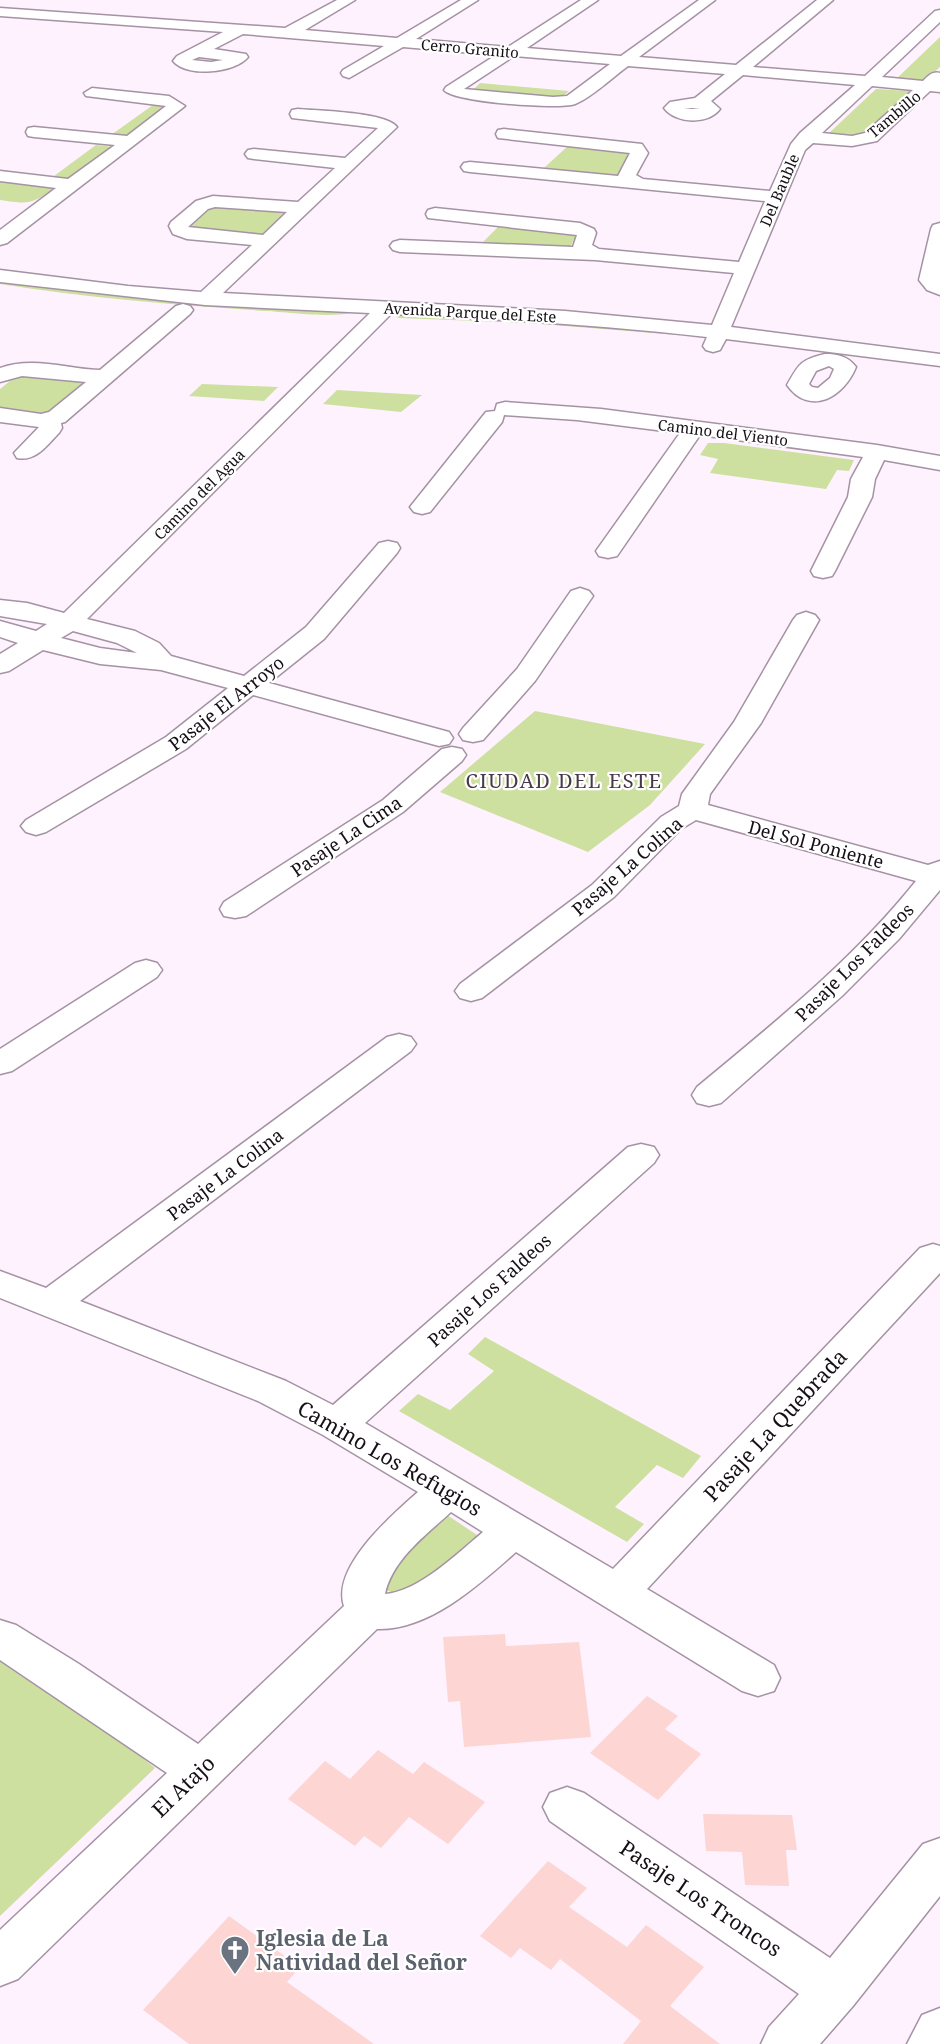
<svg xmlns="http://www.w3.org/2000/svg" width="940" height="2044" font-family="'Noto Serif',serif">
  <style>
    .green { fill: #cde09f }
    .building { fill: #fdd5d3 }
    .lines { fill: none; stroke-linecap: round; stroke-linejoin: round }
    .minor-casing { stroke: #a592a4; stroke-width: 3 }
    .minor { fill: #fff; fill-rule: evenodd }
    .labels { text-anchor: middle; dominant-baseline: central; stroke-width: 4.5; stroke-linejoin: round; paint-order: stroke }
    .far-street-label { font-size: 15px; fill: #160f16; stroke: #fff }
    .street-label { font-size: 18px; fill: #160f16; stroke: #fff }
    .neighbourhood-label { font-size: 20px; letter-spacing: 1.5px; fill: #493948; stroke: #fff }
    .near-street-label { font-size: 21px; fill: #160f16; stroke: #fff }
    .near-worship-label { font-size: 21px; font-weight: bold; fill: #5b616d; stroke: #fff; text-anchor: start }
  </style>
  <rect width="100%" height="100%" fill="#fef2fe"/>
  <g class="green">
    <path d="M940 37V67L922 83 894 81Z"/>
    <path d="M480 83 569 91 560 99 472 91Z"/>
    <path d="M876 89 910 91V94L863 136 852 138 827 135Z"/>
    <path d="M153 105 168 106 129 137 111 135Z"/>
    <path d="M96 145 115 147 69 181 50 179Z"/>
    <path d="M569 145 633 151 620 176 610 177 549 172 544 168Z"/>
    <path d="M0 179 51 185 54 188C32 205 27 204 0 200Z"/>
    <path d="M216 205 276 209 285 212V216L266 234 260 236 189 227C193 217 206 208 216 205Z"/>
    <path d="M498 227 577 234 569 249 481 244Z"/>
    <path d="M0 280 348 311 349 313C332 318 286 312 266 311 177 305 88 298 0 284Z"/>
    <path d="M391 314H448L679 333 678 335 528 323 399 318Z"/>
    <path d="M25 376 87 381 49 414 0 409V389L10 381Z"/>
    <path d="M202 384 278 387 264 401 189 396Z"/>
    <path d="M337 390 422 395 401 412 323 404Z"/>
    <path d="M708 443H724L854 460 849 471 837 470 826 489 710 473 718 459 700 455Z"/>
    <path d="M535 711 705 744 650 805 588 852 440 792Z"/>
    <path d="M485 1337 701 1456 683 1478 657 1465 615 1507 644 1524 627 1542 399 1411 418 1394 450 1410 494 1371 468 1354Z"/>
    <path d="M438 1509 483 1539 420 1588 395 1594 382 1588 385 1571Z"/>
    <path d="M0 1661 79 1707 155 1768 0 1916Z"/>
  </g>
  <g class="building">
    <path d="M505 1634 506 1646 579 1642 591 1737 464 1747 460 1701 448 1702 443 1637Z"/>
    <path d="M647 1696 678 1716 665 1729 701 1754 658 1800 590 1753Z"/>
    <path d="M378 1750 413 1774 424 1762 485 1802 448 1844 409 1817 381 1848 364 1836 355 1846 288 1799 325 1761 350 1779Z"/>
    <path d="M703 1814 792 1815 797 1850H786L789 1886 745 1885 742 1852 706 1851Z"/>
    <path d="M548 1861 587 1888 569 1907 627 1947 646 1925 704 1967 670 2006 720 2044H623L641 2021 560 1959 551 1970 520 1948 511 1958 480 1936Z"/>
    <path d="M229 1916 300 1967 287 1982 374 2044H189L143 2010Z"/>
  </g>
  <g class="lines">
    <g class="minor-casing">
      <g id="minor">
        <path d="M337 0H355L305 30 397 38 461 0H478L416 39 508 47 581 0H598L527 48 621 56 699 0H715L639 57 736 65 817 0H833L753 67 865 76 935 11 940 10V22L882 77 923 81C928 76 932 71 940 73V92L930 91 877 141 852 146 813 143 805 150 731 327 940 354V366L726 339 720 350 713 352 706 350 703 346 707 337C602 325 497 319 391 314L87 619 135 631 159 643 171 656 244 676 306 627 379 543 388 541 397 543 400 548 397 553 324 639 269 683 449 732 453 738 449 744 439 746 253 695 186 749 46 832 36 835 26 832 21 826 26 820 166 737 228 688 161 670 100 664 43 650 9 671 0 673V654L18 643 0 637V621L36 631 47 624 0 616V600L27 603 64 613 370 313 205 305 0 282V270L128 286 201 292 252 245 187 239 173 234 169 226 171 222 196 201 213 196 298 202 335 168 254 159 248 158 245 154 248 150 254 149 345 158 378 128 292 118 290 114 292 110 298 109C319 111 386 112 397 127L223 293 565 311 712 325 734 273 595 260 400 252 393 250 390 246 393 242 400 240 573 247 577 235 428 218 426 214 428 210 435 208 580 223 594 229 596 233 592 245 599 249 739 262 765 201 470 172 464 171 461 167 464 163 470 162 618 176 630 153 498 138 496 134 498 130 504 129 642 144 648 153 636 175 643 179 770 191 791 144 800 133 855 85 743 75 711 101 720 109C708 125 676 124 664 108L670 102 695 98 725 74 628 66C613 77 591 98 575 104 559 110 453 102 444 90L446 87 496 55 403 47 349 78 343 76 341 73 343 70 384 46 243 34 214 49 246 54 248 57C235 73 187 78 173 61L177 56 223 32 0 16V8L285 28ZM514 56 610 64 567 96 553 97 464 89ZM199 57 223 60 211 62 192 60ZM872 86 913 90 865 133 852 136 822 133ZM692 108 700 109H684ZM215 207 287 212 263 235 188 227 208 209ZM73 631 117 643 137 653 100 648 61 638Z"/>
        <path d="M92 88 169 96 185 106 7 243 0 245V230L56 188 0 181V171L68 179 115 145 34 137 28 136 26 132 28 128 34 127 127 136 166 106 86 96 84 93Z"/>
        <path d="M940 223V295L927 290 919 280 931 229 933 225Z"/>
        <path d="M183 304 190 306 193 310 190 314 65 422 61 423 62 428 59 433C47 445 36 462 17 458L14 453 39 427 0 422V408L41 414 49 412 86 382 22 376 0 382V368C33 356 67 369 100 370L176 306Z"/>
        <path d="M825 354C837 354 848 356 856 367 844 397 810 417 787 385 799 364 800 360 825 354ZM829 366 834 369 830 378 818 388 812 387 809 384 816 371Z"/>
        <path d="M505 402 601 409 877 445 940 456V470L884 460 875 479 872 497 835 571 832 576 823 578 814 576 811 571 848 497 851 479 863 457 700 435 617 556 608 558 599 556 596 551 680 433 577 420 504 415 502 422 430 512 422 514 414 512 410 507 486 412 495 411 497 404Z"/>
        <path d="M580 588 589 591 593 596 535 681 483 740 473 742 463 740 459 734 463 728 517 669 571 591Z"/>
        <path d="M806 612 815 615 819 620 761 723 710 794 708 805 928 865 940 861V890L899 939 842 996 721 1103 709 1106 697 1103 692 1095 697 1087C774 1023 853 960 916 881L696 820 681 829 614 897 482 998 471 1001 460 998 455 991 460 984 592 885 661 817 679 806 682 794 734 722 793 620 797 615Z"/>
        <path d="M452 747 462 749 466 755 462 761 403 812 246 916 235 918 224 916 220 909 224 902 383 800 442 749Z"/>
        <path d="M146 960 157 963 162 970 157 977 12 1071 0 1074V1049L135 963Z"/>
        <path d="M399 1034 411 1037 416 1044 411 1051 80 1301 286 1381 333 1405 628 1147 641 1144 654 1147 659 1155 654 1163 365 1423 613 1569 920 1248 933 1244 940 1246V1273L647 1589 774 1665 780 1678 774 1691 758 1696 742 1691 516 1552C480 1584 429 1631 377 1629L18 1979 0 1986V1930L167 1773 0 1660V1620L16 1625 79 1664 198 1744 344 1606C331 1567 392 1515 418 1492L323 1435 258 1401 0 1298V1271L46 1288 387 1037ZM451 1512 483 1532C458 1553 418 1592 385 1594 392 1560 426 1535 451 1512Z"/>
        <path d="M567 1787 584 1793 830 1958 923 1844 940 1838V1896L853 2006 820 2044H761L769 2027 799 1994 550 1821 543 1807 550 1793Z"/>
        <path d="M940 2008V2044H907L922 2015Z"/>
      </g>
    </g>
    <use href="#minor" class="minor"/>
  </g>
  <defs>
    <g id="church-pin" transform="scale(1.5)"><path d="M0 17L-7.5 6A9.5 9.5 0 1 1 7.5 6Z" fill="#6b7280" stroke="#fff"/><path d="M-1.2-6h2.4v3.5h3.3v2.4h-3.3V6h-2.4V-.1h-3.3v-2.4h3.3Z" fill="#fff"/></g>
  </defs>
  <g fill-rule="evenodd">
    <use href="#church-pin" x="235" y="1950"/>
  </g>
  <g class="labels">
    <g class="far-street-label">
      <text transform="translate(470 48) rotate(5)">Cerro Granito</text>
      <text transform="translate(894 114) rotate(-40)">Tambillo</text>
      <text transform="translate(779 190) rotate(-67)">Del Bauble</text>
      <text transform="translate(470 312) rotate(3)">Avenida Parque del Este</text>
      <text transform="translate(723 432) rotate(7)">Camino del Viento</text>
      <text transform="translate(199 494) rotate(-45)">Camino del Agua</text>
    </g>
    <g class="street-label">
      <text transform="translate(226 703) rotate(-38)">Pasaje El Arroyo</text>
      <text transform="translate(346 836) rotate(-34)">Pasaje La Cima</text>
      <text transform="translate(816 844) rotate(15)">Del Sol Poniente</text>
      <text transform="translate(627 866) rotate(-41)">Pasaje La Colina</text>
      <text transform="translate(854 962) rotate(-45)">Pasaje Los Faldeos</text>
      <text transform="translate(225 1174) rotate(-37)">Pasaje La Colina</text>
      <text transform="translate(489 1290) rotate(-42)">Pasaje Los Faldeos</text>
    </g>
    <g class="neighbourhood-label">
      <text x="564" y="780">CIUDAD DEL ESTE</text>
    </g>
    <g class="near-street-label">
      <text transform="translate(775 1425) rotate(-47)">Pasaje La Quebrada</text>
      <text transform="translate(390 1458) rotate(30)">Camino Los Refugios</text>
      <text transform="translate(183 1786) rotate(-44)">El Atajo</text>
      <text transform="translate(701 1898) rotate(34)">Pasaje Los Troncos</text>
    </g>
    <g class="near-worship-label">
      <text x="256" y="1938">Iglesia de La<tspan x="256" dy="24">Natividad del Señor</tspan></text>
    </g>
  </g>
</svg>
